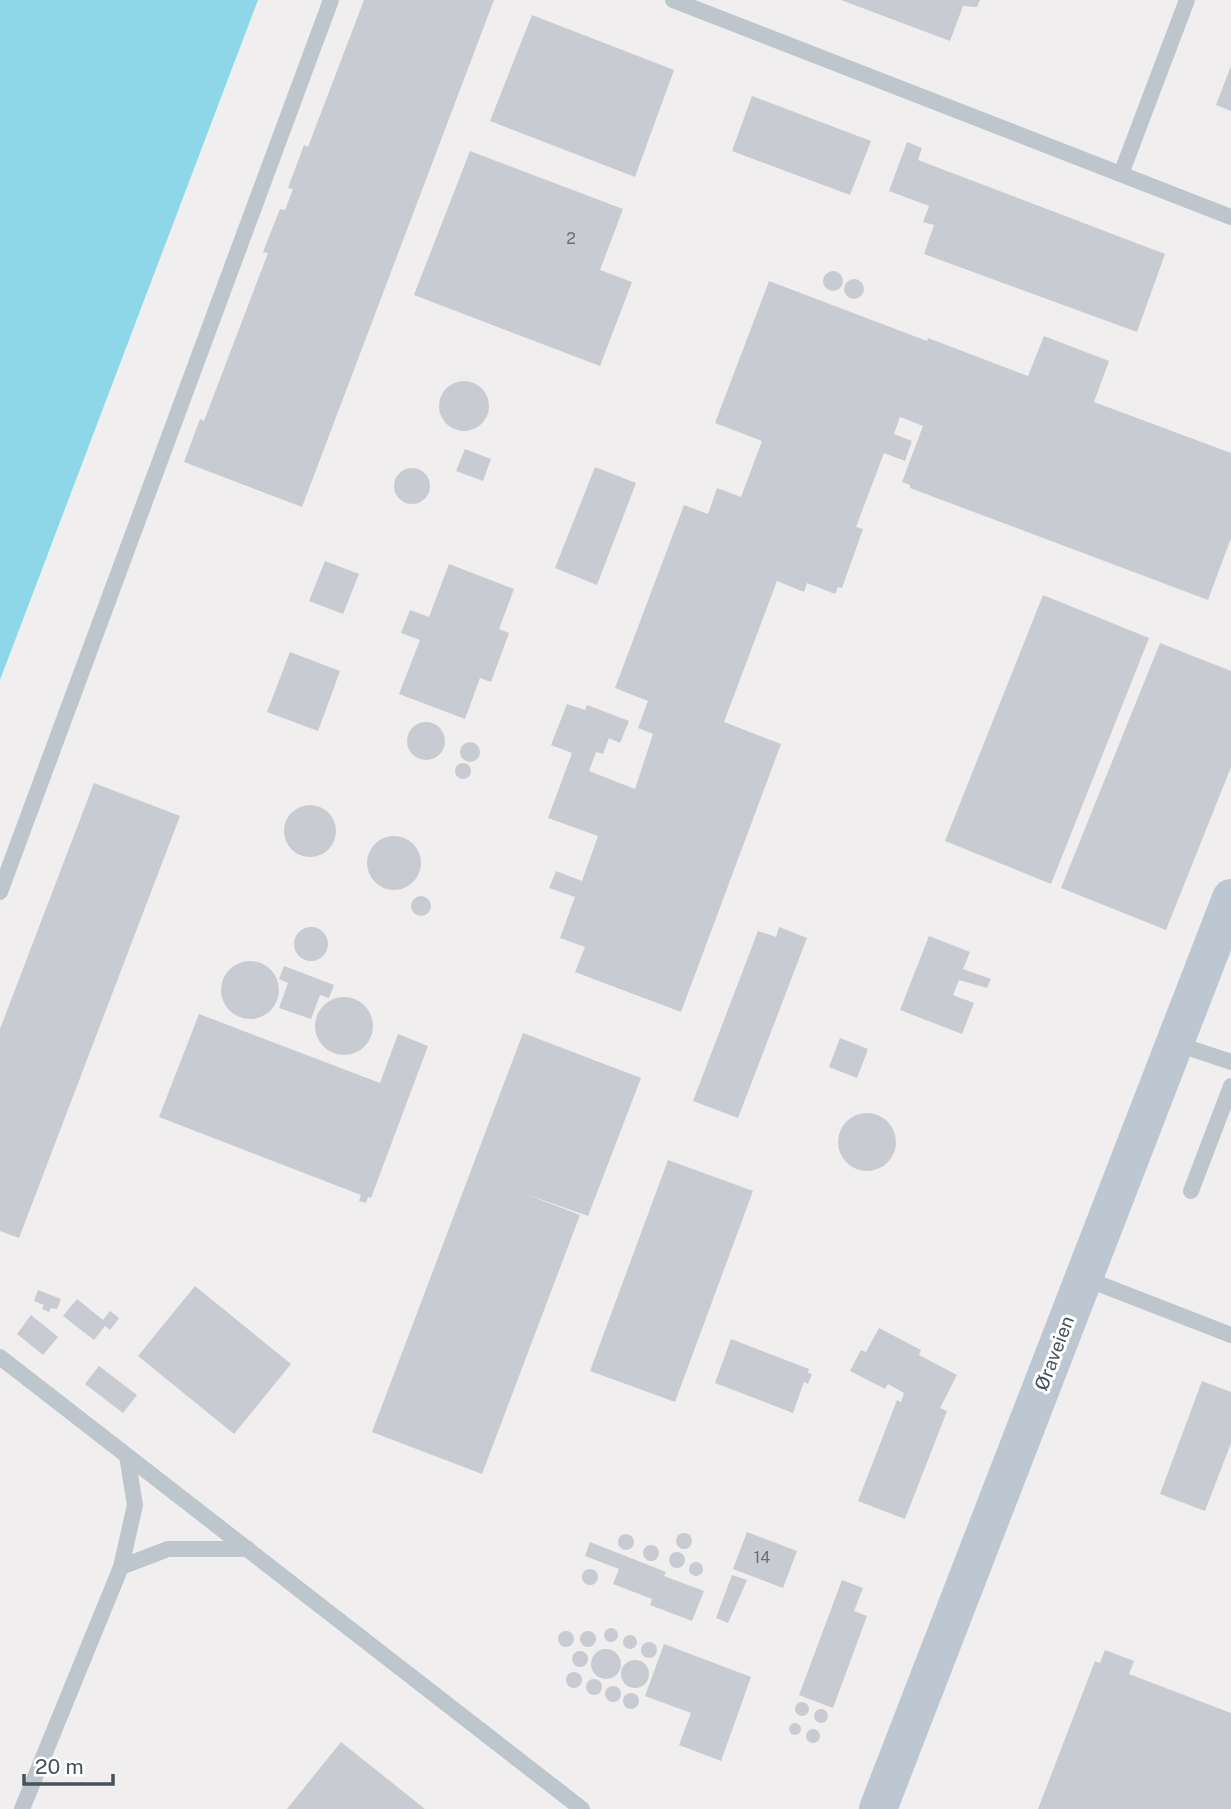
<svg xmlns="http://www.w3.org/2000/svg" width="1231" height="1809" font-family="'Public Sans',sans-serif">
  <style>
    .water { fill: #8dd7e8 }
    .building { fill: #c8cbd1 }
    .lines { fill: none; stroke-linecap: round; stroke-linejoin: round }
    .lane { stroke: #bdc6cd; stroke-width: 16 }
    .secondary { stroke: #bdc7d2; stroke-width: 38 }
    .labels { text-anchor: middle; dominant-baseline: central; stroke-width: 6; stroke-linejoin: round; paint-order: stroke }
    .number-label { font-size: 16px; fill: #677078 }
    .street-label { font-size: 19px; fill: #47525b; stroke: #fff }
  </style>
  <rect width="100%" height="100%" fill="#f1eeef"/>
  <path class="water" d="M0 0H258L0 680Z"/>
  <g class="building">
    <path d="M364 0H494L302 507 184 462 200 419 204 421 268 253 263 252 280 209 285 210 293 189 288 188 304 145 308 147Z"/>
    <path d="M841 0H980L977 7 963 6 950 41Z"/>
    <path d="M532 15 674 70 635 177 490 121Z"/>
    <path d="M1231 66V111L1216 105Z"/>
    <path d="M752 96 871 141 850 195 732 151Z"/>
    <path d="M907 142 922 148 918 160 1165 254 1137 332 924 254 934 225 923 222 929 206 889 191Z"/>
    <path d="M470 151 623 209 600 270 632 282 600 366 414 295Z"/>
    <circle cx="833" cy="281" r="10"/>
    <circle cx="854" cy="289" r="10"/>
    <path d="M769 281 927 341 928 338 1028 376 1044 336 1109 361 1094 402 1231 453V538L1208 600 910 488V485L902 482 923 426 900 417 894 434 912 441 905 461 884 453 856 527 863 529 842 588 838 587 835 594 807 583 804 592 777 581 724 722 781 744 681 1012 575 972 585 947 560 938 575 897 549 888 556 871 582 881 598 836 548 818 572 753 551 745 567 704 585 710 587 705 629 721 620 743 609 738 603 754 596 752 589 771 635 789 653 734 638 728 648 701 615 688 684 505 708 514 717 488 741 497 762 441 715 423Z"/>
    <circle cx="464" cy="406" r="25"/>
    <path d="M465 449 491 459 483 481 456 471Z"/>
    <path d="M595 467 636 483 597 585 555 568Z"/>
    <circle cx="412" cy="486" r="18"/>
    <path d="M325 561 359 574 343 614 309 601Z"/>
    <path d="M449 564 514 589 499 629 509 633 491 682 480 678 465 719 399 694 420 640 401 633 410 610 429 617Z"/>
    <path d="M1043 595 1149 638 1051 884 945 841Z"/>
    <path d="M1160 643 1231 671V767L1166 930 1061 888Z"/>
    <path d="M290 652 340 671 318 731 267 712Z"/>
    <circle cx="426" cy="741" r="19"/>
    <circle cx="470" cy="752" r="10"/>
    <circle cx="463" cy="771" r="8"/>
    <path d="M94 783 180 816 19 1238 0 1231V1029Z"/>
    <circle cx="310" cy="831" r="26"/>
    <circle cx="394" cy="863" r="27"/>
    <circle cx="421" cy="906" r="10"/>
    <path d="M779 927 807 938 738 1118 693 1101 758 931 776 937Z"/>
    <circle cx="311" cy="944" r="17"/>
    <path d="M929 936 970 952 963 969 991 979 987 988 959 980 953 995 974 1003 962 1034 900 1010Z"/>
    <circle cx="250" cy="990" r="29"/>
    <path d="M284 966 334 985 329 998 320 995 311 1019 279 1008 288 983 279 979Z"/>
    <circle cx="344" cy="1026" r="29"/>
    <path d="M199 1014 380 1083 398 1034 428 1046 371 1198 368 1197 366 1203 359 1201 361 1195 159 1117Z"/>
    <path d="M523 1033 641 1078 588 1216 523 1193 580 1215 482 1474 372 1432Z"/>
    <path d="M840 1038 868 1049 857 1078 829 1067Z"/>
    <circle cx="867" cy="1142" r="29"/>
    <path d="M668 1160 753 1191 675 1402 590 1371Z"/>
    <path d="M195 1286 291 1364 234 1434 138 1356Z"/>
    <path d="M38 1290 61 1299 57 1309 51 1308 49 1312 42 1309 44 1305 34 1301Z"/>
    <path d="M77 1299 103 1320 110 1311 119 1318 110 1330 105 1326 94 1340 63 1316Z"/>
    <path d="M31 1315 58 1337 43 1355 17 1334Z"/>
    <path d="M879 1328 921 1350 919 1355 957 1375 940 1408 947 1411 905 1519 858 1501 897 1400 901 1402 904 1393 888 1384 885 1389 850 1371 861 1350 866 1352Z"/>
    <path d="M731 1339 809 1369 808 1373 812 1374 808 1384 804 1382 793 1413 715 1383Z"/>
    <path d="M99 1366 137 1395 123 1413 85 1384Z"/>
    <path d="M1202 1381 1231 1392V1443L1205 1511 1160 1494Z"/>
    <path d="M747 1532 797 1551 783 1588 733 1569Z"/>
    <circle cx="684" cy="1541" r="8"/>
    <circle cx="626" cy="1542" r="8"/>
    <path d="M590 1542 666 1572 664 1576 704 1591 692 1621 650 1605 652 1599 613 1584 619 1569 585 1556Z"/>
    <circle cx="651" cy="1553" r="8"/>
    <circle cx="677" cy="1560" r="8"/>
    <circle cx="696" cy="1569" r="7"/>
    <circle cx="590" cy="1577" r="8"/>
    <path d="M732 1575 747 1580 728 1623 716 1618Z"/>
    <path d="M842 1580 863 1588 854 1611 867 1616 833 1708 799 1695Z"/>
    <circle cx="611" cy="1635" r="7"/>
    <circle cx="566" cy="1639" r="8"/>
    <circle cx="588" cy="1639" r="8"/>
    <circle cx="630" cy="1642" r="7"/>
    <circle cx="649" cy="1650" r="8"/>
    <path d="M664 1644 751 1677 721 1761 679 1745 691 1713 645 1696Z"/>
    <circle cx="606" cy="1664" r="15"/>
    <path d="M1105 1650 1134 1661 1129 1674 1231 1713V1809H1038L1095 1661 1100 1663Z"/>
    <circle cx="580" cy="1659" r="8"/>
    <circle cx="635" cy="1674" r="14"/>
    <circle cx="574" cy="1680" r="8"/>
    <circle cx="594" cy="1687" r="8"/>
    <circle cx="613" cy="1694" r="8"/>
    <circle cx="631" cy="1701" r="8"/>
    <circle cx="802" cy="1709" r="7"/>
    <circle cx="821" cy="1716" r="7"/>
    <circle cx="795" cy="1729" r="6"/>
    <circle cx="813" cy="1736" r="7"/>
    <path d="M341 1742 425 1809H287Z"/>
  </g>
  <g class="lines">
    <g class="lane">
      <path d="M673 0 1231 217"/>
      <path d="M1121 174 1187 0"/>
      <path d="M0 892 331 0"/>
      <path d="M1174 1043 1231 1062"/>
      <path d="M1191 1191 1231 1086"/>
      <path d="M1084 1278 1231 1335"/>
      <path d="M0 1357 582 1809"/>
      <path d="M121 1567 168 1549H248"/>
      <path d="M22 1809 121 1567 135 1505 127 1456"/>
    </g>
    <path class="secondary" d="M878 1809 1231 898"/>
  </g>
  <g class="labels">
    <g class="number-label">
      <text x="571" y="238">2</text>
      <text x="762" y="1557">14</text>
    </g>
    <g class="street-label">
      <text transform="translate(1054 1353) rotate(-69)">Øraveien</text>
    </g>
  </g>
  <path d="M24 1774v10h89v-10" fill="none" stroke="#47525b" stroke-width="3.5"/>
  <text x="35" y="1774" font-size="21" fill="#47525b" stroke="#ffffff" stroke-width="5" paint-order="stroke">20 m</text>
</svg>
